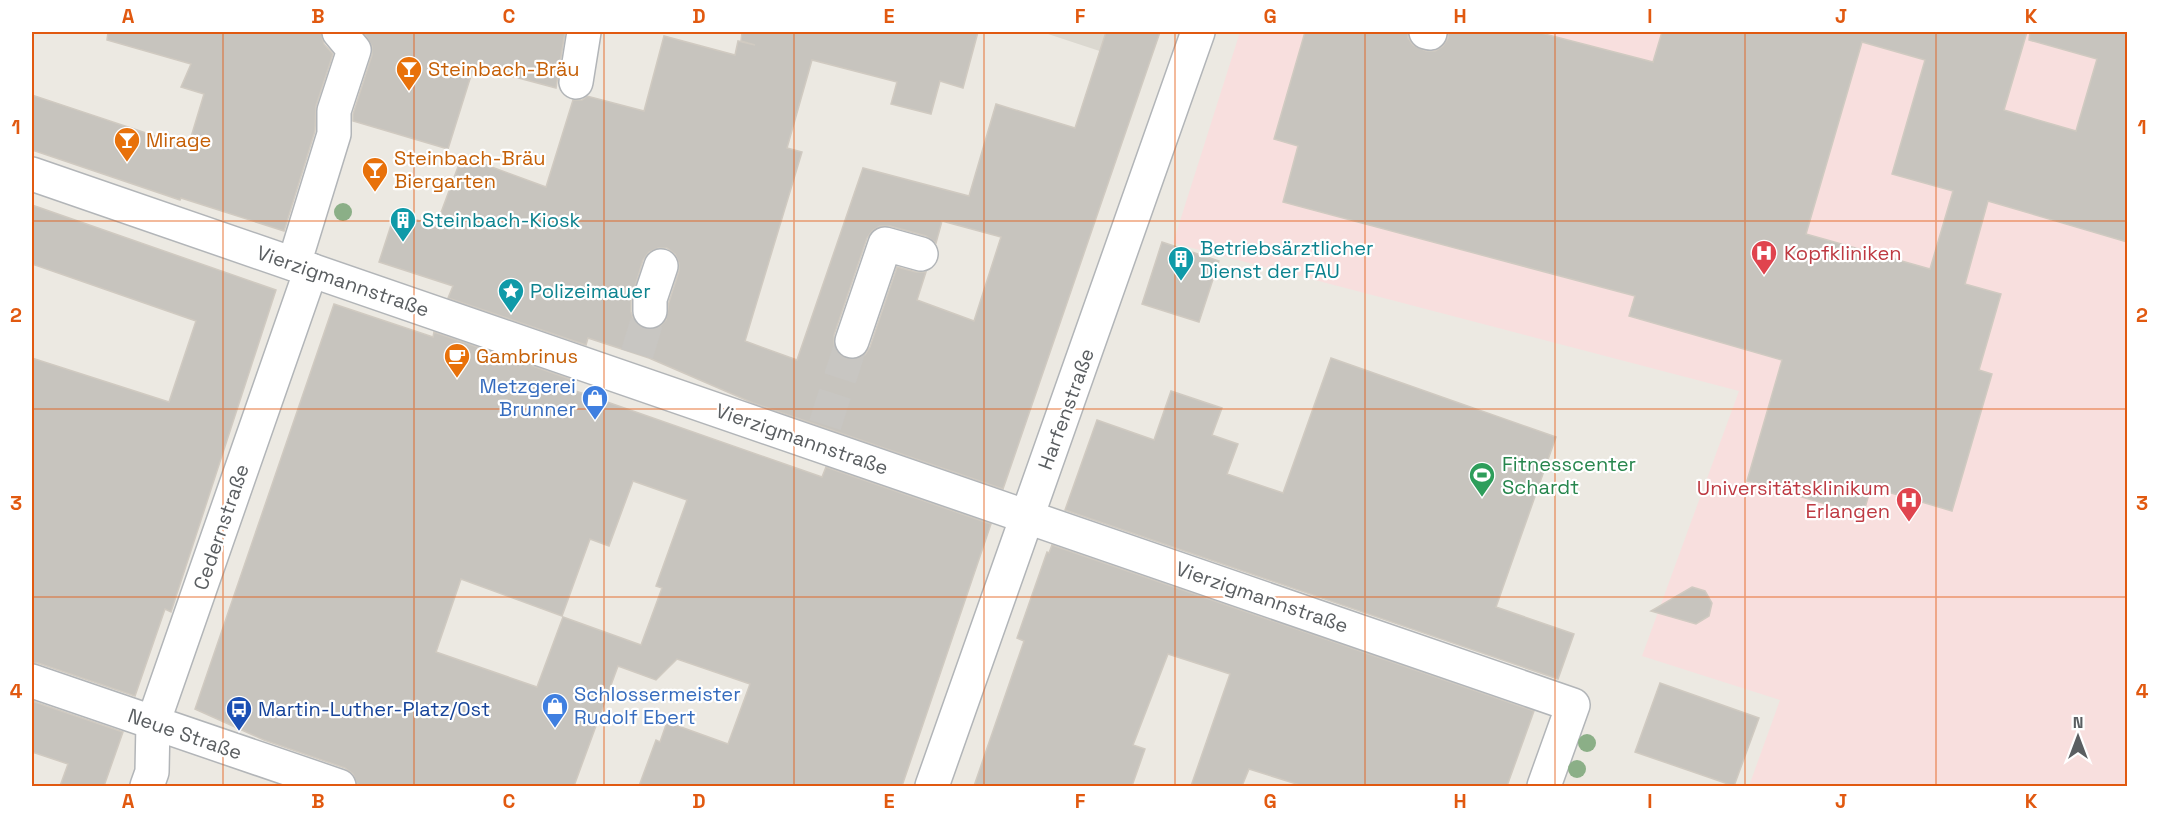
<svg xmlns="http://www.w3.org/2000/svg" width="2159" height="818" font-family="'Space Grotesk',sans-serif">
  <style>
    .education { fill: #dbd8d0 }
    .medical { fill: #f8dfde }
    .building { fill: #c7c4be; stroke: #d0cac1; stroke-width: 1.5; fill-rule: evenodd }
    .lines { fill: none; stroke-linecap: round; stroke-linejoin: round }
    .minor-tunnel { stroke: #c8c6c2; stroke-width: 33; stroke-dasharray: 33 16; stroke-linecap: butt }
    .minor-casing { stroke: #b2b5b8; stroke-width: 36 }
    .minor { stroke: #fff; stroke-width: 33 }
    .tree { fill: #8baf87 }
    .grid { fill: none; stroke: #e15910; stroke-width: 1.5; stroke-opacity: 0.55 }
    .labels { text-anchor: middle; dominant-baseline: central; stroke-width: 4.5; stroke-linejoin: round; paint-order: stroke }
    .food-label { font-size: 20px; fill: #c56008; stroke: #fff; text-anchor: start }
    .culture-label { font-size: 20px; fill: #0d838f; stroke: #fff; text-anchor: start }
    .health-label { font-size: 20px; fill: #be3a42; stroke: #fff; text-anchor: start }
    .street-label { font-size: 20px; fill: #5a5e61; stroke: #fff }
    .shop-label { font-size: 20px; fill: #366cbe; stroke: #fff; text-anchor: end }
    .leisure-label { font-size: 20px; fill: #27864d; stroke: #fff; text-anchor: start }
    .transit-label { font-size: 20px; fill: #164399; stroke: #fff; text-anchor: start }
    .neatline { fill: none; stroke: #e15910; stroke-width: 2 }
    .grid-label { font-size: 20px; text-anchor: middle; font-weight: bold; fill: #e15910 }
  </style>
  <rect width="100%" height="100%" fill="#ece9e2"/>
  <path class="education" d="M1042 32H1160L1148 67Z"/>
  <path class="medical" d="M1240 32H2127V786H1749L1780 700 1642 656 1739 391 1173 243Z"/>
  <g class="building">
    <path d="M108 32H321L324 44 333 54 316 106 315 131 284 231 181 198 180 200 32 150V95L188 147 204 94 181 87 191 64 107 40Z"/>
    <path d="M363 32H565L556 88 474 66 448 149 353 121V114L372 55V46Z"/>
    <path d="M742 32H978L963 88 940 81 931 114 891 104 897 82 812 60 787 148 802 152 745 341 797 360 863 168 969 196 996 104 1075 128 1106 32H1160L1003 489 753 403 649 358 588 338 586 345 448 298 453 286 379 262 395 213 436 226 462 156 546 187 573 100H582L587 96 644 111 664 36 735 55 738 41 755 45 741 41ZM942 221 1001 237 974 321 917 300 926 272H916L897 267 870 347 865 355 855 359 845 358 838 354 834 345V335L867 238 872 231 880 226H890L926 236 936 243ZM658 248H667L675 254 679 263V271L669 302 666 320 659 327 649 330 640 327 634 321 631 312V299L643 260 649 252Z"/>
    <path d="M1305 32H1408V38L1413 45 1426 51H1435L1443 46 1448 38V32H1537L1653 62 1662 32H2027L2004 110 2076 131 2097 59 2029 40 2030 32H2127V242L1988 201 1965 284 2001 294 1979 370 1992 374 1952 511 1871 487 1863 515 1747 481 1782 360 1629 316 1635 296 1283 202 1298 146 1274 139ZM1862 42 1925 60 1892 174 1953 191 1930 269 1806 234Z"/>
    <path d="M32 205 276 290 171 612 165 609 135 696 38 663H32V358L169 402 196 321 32 264Z"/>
    <path d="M1162 242 1219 261 1199 322 1142 304Z"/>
    <path d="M334 304 433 337 434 332 573 380 570 389 822 477 826 467 991 524 902 786H639L656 740 660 742 667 722 728 744 750 684 677 659 656 680 618 666 574 786H363L357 784 353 774 345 768 264 740 195 709ZM633 481 687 500 656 586 662 588 641 645 563 617 537 687 436 652 461 579 562 616 590 539 609 546Z"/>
    <path d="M1331 358 1556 437 1496 607 1574 634 1558 679 1065 510 1097 420 1154 440 1171 391 1222 408 1212 435 1238 444 1227 474 1283 493Z"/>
    <path d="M1052 545 1534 711 1507 786H1303L1249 769 1242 786H1191L1230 674 1168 654 1133 745 1145 749 1132 786H974L1024 641 1017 638 1047 552 1049 553Z"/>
    <path d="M1692 587 1705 591 1712 603 1709 616 1696 624 1651 611Z"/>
    <path d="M1660 683 1759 718 1734 786 1635 752Z"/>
    <path d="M32 701 123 732 104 786H60L68 764 32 752Z"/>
  </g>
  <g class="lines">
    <g class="minor-tunnel">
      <path d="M637 354 650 311"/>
      <path d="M825 425 852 341"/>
    </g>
    <g class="minor-casing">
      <g id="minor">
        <path d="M1426 32 1430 33"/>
        <path d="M576 82 584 32"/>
        <path d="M32 174 1573 705 1544 786"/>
        <path d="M294 264 334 134V111L354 50 339 32"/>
        <path d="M650 311V299L661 266"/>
        <path d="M852 341 885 244 921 254"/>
        <path d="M32 681 339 786"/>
        <path d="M147 786 152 772 153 723 311 270"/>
        <path d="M932 786 1198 32"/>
      </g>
    </g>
    <use href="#minor" class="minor"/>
  </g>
  <g class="tree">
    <circle cx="343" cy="212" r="9"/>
    <circle cx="1587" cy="743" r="9"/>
    <circle cx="1577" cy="769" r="9"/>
  </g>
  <path class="grid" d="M223 32V786M414 32V786M604 32V786M794 32V786M984 32V786M1175 32V786M1365 32V786M1555 32V786M1745 32V786M1936 32V786M32 221H2128M32 409H2128M32 597H2128"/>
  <defs>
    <g id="bar-pin" transform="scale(1.35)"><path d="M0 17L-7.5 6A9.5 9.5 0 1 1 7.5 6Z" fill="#e8710a" stroke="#fff"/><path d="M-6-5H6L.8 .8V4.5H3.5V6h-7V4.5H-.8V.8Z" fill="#fff"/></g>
    <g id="building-pin" transform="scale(1.35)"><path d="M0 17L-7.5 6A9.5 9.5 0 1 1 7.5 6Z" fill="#0f9aa8" stroke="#fff"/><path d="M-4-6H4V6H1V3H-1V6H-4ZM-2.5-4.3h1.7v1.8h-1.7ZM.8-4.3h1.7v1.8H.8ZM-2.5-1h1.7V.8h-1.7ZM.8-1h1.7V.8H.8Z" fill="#fff"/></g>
    <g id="hospital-pin" transform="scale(1.35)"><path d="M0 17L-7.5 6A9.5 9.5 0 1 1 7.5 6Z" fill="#e0444e" stroke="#fff"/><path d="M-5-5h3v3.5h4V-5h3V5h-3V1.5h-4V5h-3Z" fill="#fff"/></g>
    <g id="sight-pin" transform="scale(1.35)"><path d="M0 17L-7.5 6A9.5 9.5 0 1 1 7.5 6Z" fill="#0f9aa8" stroke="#fff"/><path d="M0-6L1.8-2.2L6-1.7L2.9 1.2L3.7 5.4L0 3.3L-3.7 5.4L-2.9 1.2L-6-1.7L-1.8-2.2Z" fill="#fff"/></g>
    <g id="cafe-pin" transform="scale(1.35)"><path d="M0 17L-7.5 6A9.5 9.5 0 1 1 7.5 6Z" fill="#e8710a" stroke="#fff"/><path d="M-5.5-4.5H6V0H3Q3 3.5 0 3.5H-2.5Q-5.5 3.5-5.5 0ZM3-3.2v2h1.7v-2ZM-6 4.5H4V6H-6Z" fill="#fff"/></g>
    <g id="shop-pin" transform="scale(1.35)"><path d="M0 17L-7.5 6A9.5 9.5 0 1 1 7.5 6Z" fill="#3f7fe0" stroke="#fff"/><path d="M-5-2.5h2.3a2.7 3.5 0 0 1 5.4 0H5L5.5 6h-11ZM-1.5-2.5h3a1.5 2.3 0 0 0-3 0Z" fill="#fff"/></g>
    <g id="stadium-pin" transform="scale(1.35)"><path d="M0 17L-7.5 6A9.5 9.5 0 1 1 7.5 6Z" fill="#2e9e5b" stroke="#fff"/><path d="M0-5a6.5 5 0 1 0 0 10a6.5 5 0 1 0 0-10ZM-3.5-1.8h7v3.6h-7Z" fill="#fff"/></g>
    <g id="bus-pin" transform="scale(1.35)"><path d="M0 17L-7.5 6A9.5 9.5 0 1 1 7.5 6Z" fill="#1a4fb4" stroke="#fff"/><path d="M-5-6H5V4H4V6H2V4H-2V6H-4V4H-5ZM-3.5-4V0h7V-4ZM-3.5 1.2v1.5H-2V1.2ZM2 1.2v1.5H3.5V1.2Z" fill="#fff"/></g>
  </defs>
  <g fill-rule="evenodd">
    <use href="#bar-pin" x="409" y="69"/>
    <use href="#bar-pin" x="127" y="140"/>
    <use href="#bar-pin" x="375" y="170"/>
    <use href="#building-pin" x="403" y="220"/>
    <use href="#hospital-pin" x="1764" y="253"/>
    <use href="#building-pin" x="1181" y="259"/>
    <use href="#sight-pin" x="511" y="291"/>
    <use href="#cafe-pin" x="457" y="356"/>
    <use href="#shop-pin" x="595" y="398"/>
    <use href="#stadium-pin" x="1482" y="475"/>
    <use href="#hospital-pin" x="1909" y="500"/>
    <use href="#shop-pin" x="555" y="706"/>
    <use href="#bus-pin" x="239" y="709"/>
  </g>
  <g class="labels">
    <g class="food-label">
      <text x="428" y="69">Steinbach-Bräu</text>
      <text x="146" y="140">Mirage</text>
      <text x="394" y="158">Steinbach-Bräu<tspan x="394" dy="23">Biergarten</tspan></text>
      <text x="476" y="356">Gambrinus</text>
    </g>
    <g class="culture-label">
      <text x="422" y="220">Steinbach-Kiosk</text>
      <text x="1200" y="248">Betriebsärztlicher<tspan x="1200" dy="23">Dienst der FAU</tspan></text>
      <text x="530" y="291">Polizeimauer</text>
    </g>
    <g class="health-label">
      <text x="1784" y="253">Kopfkliniken</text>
      <text x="1890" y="488" text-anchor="end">Universitätsklinikum<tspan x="1890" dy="23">Erlangen</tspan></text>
    </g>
    <g class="street-label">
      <text transform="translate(343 281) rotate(19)">Vierzigmannstraße</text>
      <text transform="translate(1066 409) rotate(-70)">Harfenstraße</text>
      <text transform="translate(802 439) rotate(19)">Vierzigmannstraße</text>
      <text transform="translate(221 527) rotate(-71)">Cedernstraße</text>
      <text transform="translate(1262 597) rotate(19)">Vierzigmannstraße</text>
      <text transform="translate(185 734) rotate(19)">Neue Straße</text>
    </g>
    <g class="shop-label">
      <text x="576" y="386">Metzgerei<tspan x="576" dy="23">Brunner</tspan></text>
      <text x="574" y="694" text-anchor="start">Schlossermeister<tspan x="574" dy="23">Rudolf Ebert</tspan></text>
    </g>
    <g class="leisure-label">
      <text x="1502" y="464">Fitnesscenter<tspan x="1502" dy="23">Schardt</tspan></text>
    </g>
    <g class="transit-label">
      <text x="258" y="709">Martin-Luther-Platz/Ost</text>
    </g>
  </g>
  <rect width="2159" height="818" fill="none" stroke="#ffffff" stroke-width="66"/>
  <g transform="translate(2078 737)" stroke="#ffffff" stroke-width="4.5" paint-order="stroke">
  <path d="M0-4.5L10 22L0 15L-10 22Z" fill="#5a5e61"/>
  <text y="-9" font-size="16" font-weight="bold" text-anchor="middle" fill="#5a5e61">N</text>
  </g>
  <rect x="33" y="33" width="2093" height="752" class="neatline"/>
  <g class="grid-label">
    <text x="128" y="23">A</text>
    <text x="318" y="23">B</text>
    <text x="509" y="23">C</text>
    <text x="699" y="23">D</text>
    <text x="889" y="23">E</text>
    <text x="1080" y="23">F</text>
    <text x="1270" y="23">G</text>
    <text x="1460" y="23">H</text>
    <text x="1650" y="23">I</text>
    <text x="1841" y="23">J</text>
    <text x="2031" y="23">K</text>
    <text x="16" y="134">1</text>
    <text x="2142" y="134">1</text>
    <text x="16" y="322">2</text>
    <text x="2142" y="322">2</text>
    <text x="16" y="510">3</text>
    <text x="2142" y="510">3</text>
    <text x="16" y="698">4</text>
    <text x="2142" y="698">4</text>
    <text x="128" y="808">A</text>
    <text x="318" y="808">B</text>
    <text x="509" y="808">C</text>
    <text x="699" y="808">D</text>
    <text x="889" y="808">E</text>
    <text x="1080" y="808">F</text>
    <text x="1270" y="808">G</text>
    <text x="1460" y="808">H</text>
    <text x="1650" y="808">I</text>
    <text x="1841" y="808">J</text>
    <text x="2031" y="808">K</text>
  </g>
</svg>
